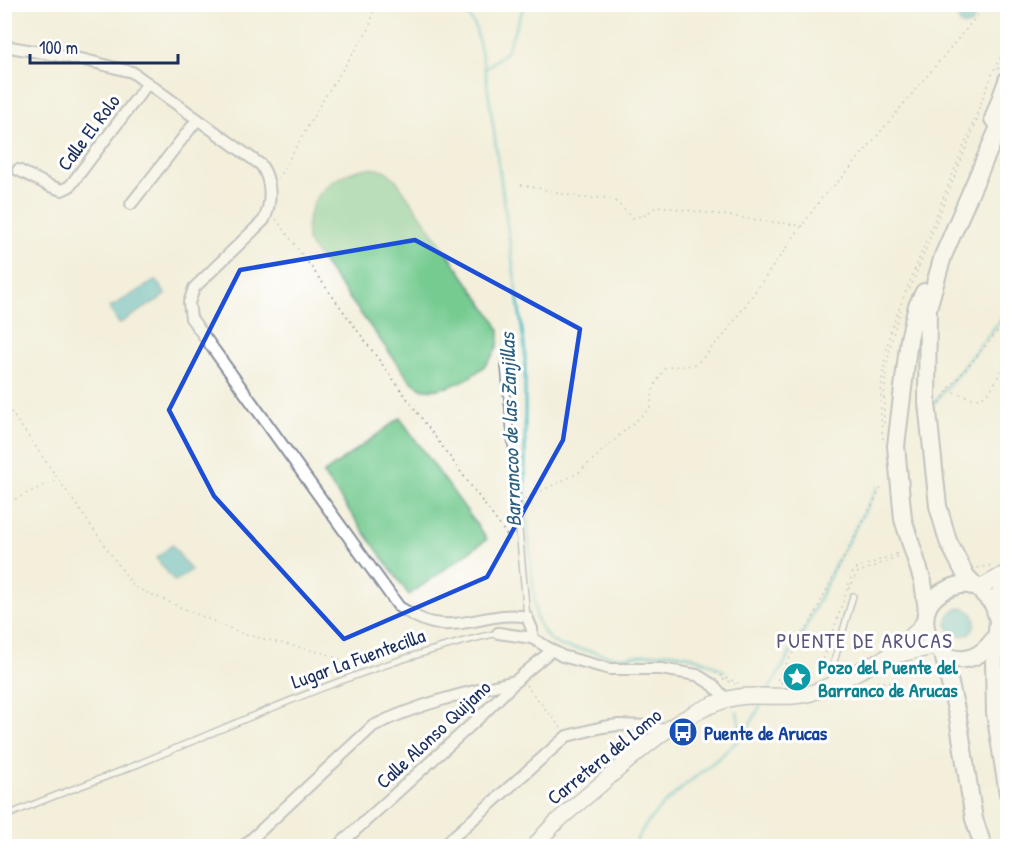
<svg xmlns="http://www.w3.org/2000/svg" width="1012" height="851" font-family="'Patrick Hand',sans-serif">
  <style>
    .green { fill: #74cb90; stroke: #487d77; stroke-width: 1.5 }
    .water { fill: #47b7bf; stroke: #31738e; stroke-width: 1.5 }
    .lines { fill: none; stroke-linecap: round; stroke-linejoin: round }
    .stream { stroke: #47b7bf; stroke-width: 3 }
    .lane-casing { stroke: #878f9c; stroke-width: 8 }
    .street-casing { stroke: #878f9c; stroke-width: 14 }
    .secondary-casing { stroke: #878f9c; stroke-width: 18 }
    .primary-casing { stroke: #878f9c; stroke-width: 20 }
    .path { stroke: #878f9c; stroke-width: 1.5; stroke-dasharray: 1.5 4.5; stroke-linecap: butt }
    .lane { stroke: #fff; stroke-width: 5 }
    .street { stroke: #fff; stroke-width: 10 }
    .secondary { stroke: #fff; stroke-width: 15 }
    .primary { stroke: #fff; stroke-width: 16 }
    .marked { fill: none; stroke: #1d4ed8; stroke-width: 4.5; stroke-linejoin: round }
    .labels { text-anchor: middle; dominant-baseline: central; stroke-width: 6; stroke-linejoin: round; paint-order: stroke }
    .street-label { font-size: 20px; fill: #1b2f5e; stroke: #fff }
    .culture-label { font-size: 20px; font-weight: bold; fill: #0d838f; stroke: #fff; text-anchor: start }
    .transit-label { font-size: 20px; font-weight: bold; fill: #164399; stroke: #fff; text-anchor: start }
    .water-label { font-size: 21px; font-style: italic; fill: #2a5f80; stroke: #fff }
    .neighbourhood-label { font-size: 21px; letter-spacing: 1.5px; fill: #59557b; stroke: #fff }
  </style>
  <rect width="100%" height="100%" fill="#fff"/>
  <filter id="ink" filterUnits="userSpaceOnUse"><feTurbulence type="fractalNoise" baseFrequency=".0167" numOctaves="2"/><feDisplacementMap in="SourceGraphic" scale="12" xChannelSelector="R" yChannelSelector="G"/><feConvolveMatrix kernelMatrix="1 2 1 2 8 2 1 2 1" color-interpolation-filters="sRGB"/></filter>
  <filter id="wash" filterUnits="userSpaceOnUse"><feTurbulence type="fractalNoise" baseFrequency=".008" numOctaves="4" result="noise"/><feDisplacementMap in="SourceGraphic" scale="24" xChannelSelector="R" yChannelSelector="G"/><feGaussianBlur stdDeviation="1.35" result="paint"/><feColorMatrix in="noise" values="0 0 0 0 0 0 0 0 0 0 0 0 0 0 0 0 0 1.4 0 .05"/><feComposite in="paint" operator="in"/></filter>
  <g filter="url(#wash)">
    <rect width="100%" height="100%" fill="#f3efdb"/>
    <g class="green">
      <path d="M368 168 385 170 396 180 493 318C495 322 498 326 499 331 503 365 454 393 424 389 419 388 413 382 409 379L307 241C304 199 329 175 368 168Z"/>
      <path d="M400 418 487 539 409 595 323 474Z"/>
    </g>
    <g class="water">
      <circle cx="966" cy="18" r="8"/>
      <path d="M156 280 166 295 119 324 109 308Z"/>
      <path d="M172 545 191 570 175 582 156 558Z"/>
      <circle cx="961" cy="622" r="14"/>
    </g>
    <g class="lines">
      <g class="stream">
        <path d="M462 4 475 26 485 69 525 350V498L536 617C547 645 558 647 585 650 597 652 609 657 621 657 638 656 655 652 672 653 693 655 706 661 724 671"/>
        <path d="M485 69 506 52 525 4"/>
        <path d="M934 403 1008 311"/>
        <path d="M768 691 805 629 836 563 878 487"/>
        <path d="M737 712 740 725 738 740"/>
        <path d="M634 846C650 804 706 773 737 741 748 730 755 716 762 702"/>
      </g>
    </g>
  </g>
  <g filter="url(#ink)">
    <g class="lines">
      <g class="lane-casing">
        <g id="lane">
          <path d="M504 365 527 617"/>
          <path d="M835 683 832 669 853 596"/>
          <path d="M4 817C47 797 92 783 136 765 254 716 372 661 498 633"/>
        </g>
      </g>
      <g class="street-casing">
        <g id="street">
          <path d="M4 46 85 60 132 72 261 165C272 181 272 202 264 220L194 288 189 303 191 318 399 607C409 613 421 621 433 623 465 629 496 610 527 617L532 629V638"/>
          <path d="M18 170 50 186 62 190 70 186 148 83"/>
          <path d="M131 204 197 120"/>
          <path d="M498 633 532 638 562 656 610 669H661L697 675 713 685 727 700"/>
          <path d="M244 846 373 726C418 704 468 692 515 681"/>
          <path d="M338 846 482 715 520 677 552 650"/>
          <path d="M443 846 567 736 603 727 618 725 651 726 665 731"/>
        </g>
      </g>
      <g class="secondary-casing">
        <g id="secondary">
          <path d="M978 589 1008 572"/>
          <path d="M993 604 1008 579"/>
          <path d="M890 653 915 633 925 621"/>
          <path d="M535 846C551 824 573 808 594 790 634 756 673 717 725 700 752 691 783 701 811 693 836 685 857 671 881 660 899 653 916 650 934 647"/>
        </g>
      </g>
      <g class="primary-casing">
        <g id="primary">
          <path d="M1008 106 943 256 928 308 927 403 938 506 948 541 966 576 993 604 998 620 994 662 995 713 1008 794"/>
          <path d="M993 119 1008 78"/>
          <path d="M924 292 917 306 909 339 896 446 903 519 923 582 927 610"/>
          <path d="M975 587C967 583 957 585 948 589 891 614 954 700 996 636"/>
          <path d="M943 654 958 718 974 819 983 846"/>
        </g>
      </g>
      <g class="path">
        <path d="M998 69 1008 51"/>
        <path d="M278 179 321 103 369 29 374 10 372 4"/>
        <path d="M521 185C542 188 562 194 582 198 592 199 602 196 611 199 620 203 625 212 633 218L645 215 657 206 803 226"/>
        <path d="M276 219 512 542"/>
        <path d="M910 289 979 115"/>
        <path d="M948 391C957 392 969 399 977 398 993 397 1001 367 1008 356"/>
        <path d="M4 402 134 587 243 634 327 654 356 666"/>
        <path d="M940 403 948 390 1008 319"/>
        <path d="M884 423C883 384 887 348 901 310"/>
        <path d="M883 439C878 401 882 366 891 329L996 65 1008 44"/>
        <path d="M525 499 578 473 650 408 654 387 664 369C675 364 689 368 697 363 707 356 712 345 722 338L823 196 842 178 987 4"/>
        <path d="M4 504 58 479"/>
        <path d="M977 568 993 565"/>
        <path d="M849 589 857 573 899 556"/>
        <path d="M715 673 738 683"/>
        <path d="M818 676 853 572 858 568 899 553"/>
        <path d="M723 679 735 684"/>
        <path d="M782 683 777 680 810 624 827 589 881 488"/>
        <path d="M526 685 561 728"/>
        <path d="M854 689 877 682H891"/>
      </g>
      <use href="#lane" class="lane"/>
      <use href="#street" class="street"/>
      <use href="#secondary" class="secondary"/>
      <use href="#primary" class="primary"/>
    </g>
  </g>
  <path d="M0 0H1012V851H0ZM415 240 580 329 563 440 487 577 344 639 214 496 169 410 240 270Z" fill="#f3efdb" fill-opacity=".55" fill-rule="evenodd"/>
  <path class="marked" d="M415 240 580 329 563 440 487 577 344 639 214 496 169 410 240 270Z"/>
  <defs>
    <g id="sight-disc" transform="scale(1.5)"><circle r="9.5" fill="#0f9aa8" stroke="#fff"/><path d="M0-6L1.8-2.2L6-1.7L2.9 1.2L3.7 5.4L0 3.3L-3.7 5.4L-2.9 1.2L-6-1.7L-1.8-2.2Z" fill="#fff"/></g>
    <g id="bus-disc" transform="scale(1.5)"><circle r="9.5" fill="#1a4fb4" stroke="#fff"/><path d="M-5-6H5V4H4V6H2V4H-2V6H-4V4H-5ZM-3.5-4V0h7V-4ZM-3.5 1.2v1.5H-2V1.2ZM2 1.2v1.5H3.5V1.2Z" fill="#fff"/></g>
  </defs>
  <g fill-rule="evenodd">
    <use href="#sight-disc" x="797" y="677"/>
    <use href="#bus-disc" x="683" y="732"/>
  </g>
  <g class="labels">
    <g class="street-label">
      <text transform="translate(88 132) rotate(-53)">Calle El Rolo</text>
      <text transform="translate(358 658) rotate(-20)">Lugar La Fuentecilla</text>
      <text transform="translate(433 734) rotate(-43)">Calle Alonso Quijano</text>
      <text transform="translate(604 756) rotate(-39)">Carretera del Lomo</text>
    </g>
    <g class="culture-label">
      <text x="818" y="666">Pozo del Puente del<tspan x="818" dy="23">Barranco de Arucas</tspan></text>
    </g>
    <g class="transit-label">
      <text x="704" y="732">Puente de Arucas</text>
    </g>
    <g class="water-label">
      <text transform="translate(510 430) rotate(-92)">Barrancoo de las Zanjillas</text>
    </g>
    <g class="neighbourhood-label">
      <text x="865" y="640">PUENTE DE ARUCAS</text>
    </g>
  </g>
  <rect width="1012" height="851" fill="none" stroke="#fff" stroke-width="24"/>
  <path d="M30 54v9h148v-9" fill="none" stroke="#1b2f5e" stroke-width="3"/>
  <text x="39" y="54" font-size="18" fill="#1b2f5e" stroke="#ffffff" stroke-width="4.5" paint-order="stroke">100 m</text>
</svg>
